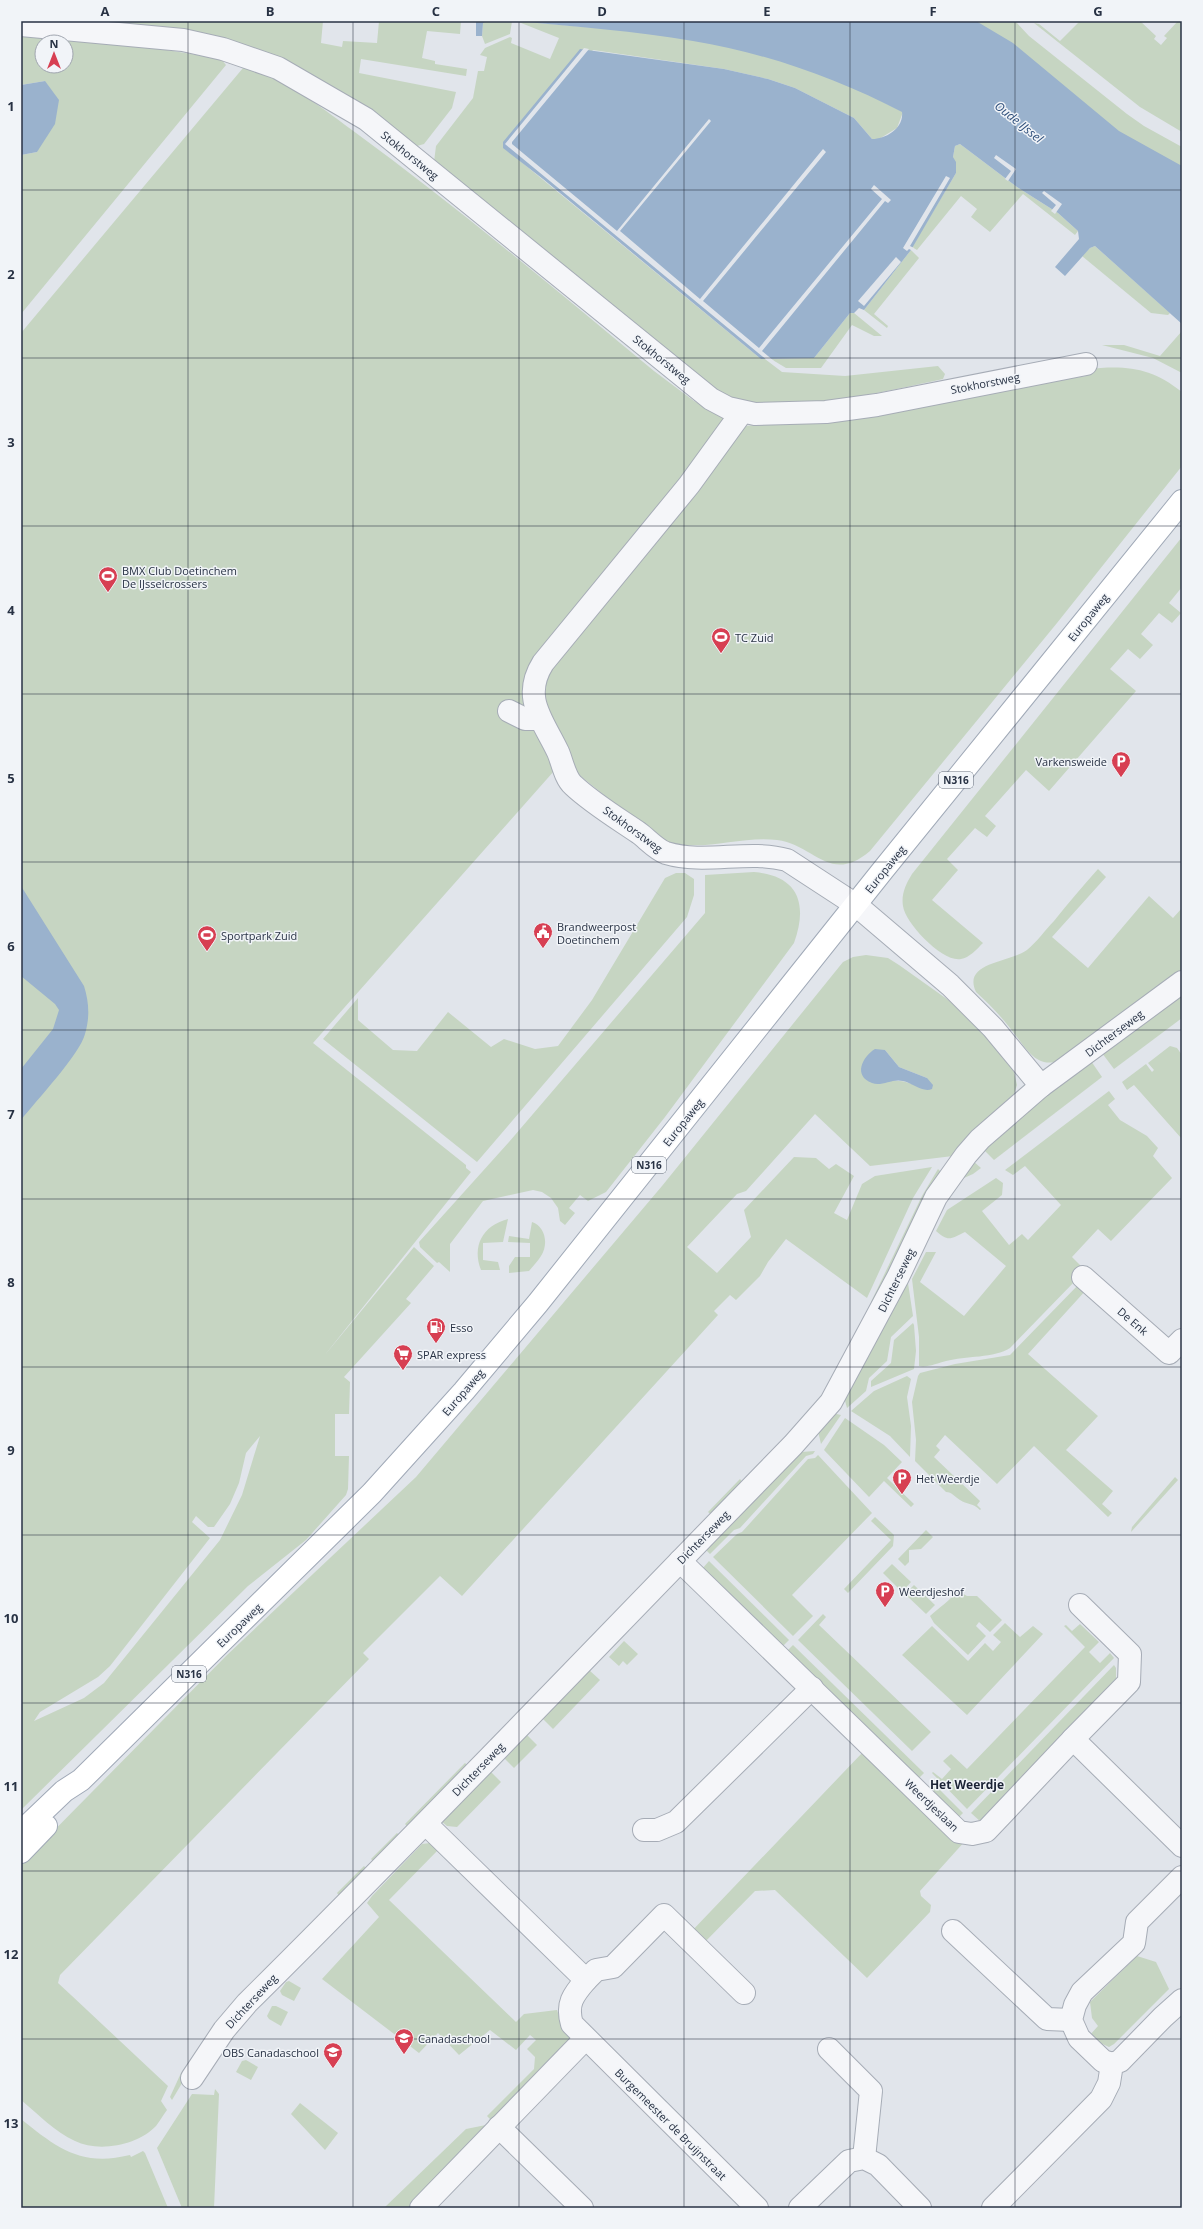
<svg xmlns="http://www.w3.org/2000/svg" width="1203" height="2229" font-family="'Open Sans',sans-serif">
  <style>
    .green { fill: #c6d5c2; fill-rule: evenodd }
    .water { fill: #9ab2cd }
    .pier { fill: #e1e5eb }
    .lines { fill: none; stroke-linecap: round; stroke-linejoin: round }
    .minor-casing { stroke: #a6acb6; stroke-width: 24 }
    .major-casing { stroke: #a0a9b7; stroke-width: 24 }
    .minor { stroke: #f5f6f9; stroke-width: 22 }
    .major { stroke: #fff; stroke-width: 22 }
    .grid { fill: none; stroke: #283244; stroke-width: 1; stroke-opacity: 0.55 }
    .labels { text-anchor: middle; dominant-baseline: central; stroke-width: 3; stroke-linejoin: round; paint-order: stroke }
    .shield { fill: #f1f4f8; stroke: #646c7a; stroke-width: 1 }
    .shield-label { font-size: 10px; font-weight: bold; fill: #283244 }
    .street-label { font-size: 11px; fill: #283244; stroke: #f1f4f8 }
    .poi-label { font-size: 11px; fill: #283244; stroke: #f1f4f8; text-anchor: start }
    .water-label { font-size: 12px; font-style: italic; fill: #2f4f7b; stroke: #f1f4f8 }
    .neighbourhood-label { font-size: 12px; font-weight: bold; fill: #1b2335; stroke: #f1f4f8 }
    .neatline { fill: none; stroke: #283244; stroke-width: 1.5 }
    .grid-label { font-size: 13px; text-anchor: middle; font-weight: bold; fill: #283244 }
  </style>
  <rect width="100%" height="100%" fill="#e1e5eb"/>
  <g class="green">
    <path d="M64 21H323L321 43 342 47 343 41 377 43 379 21H461L460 34 427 31 422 58 435 61V64L467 69 466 76 361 59 359 73 456 92 452 108 424 144 417 146 290 65Z"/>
    <path d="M488 21H512L510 34 485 44 482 36 483 23Z"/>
    <path d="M516 21 687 36 812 65 903 112 897 128 879 139H872L854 118 795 88 768 79 724 69 593 50 503 147 761 359H765L782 372 845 376 938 366 945 374 943 379C884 392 826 405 765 405 753 405 739 401 726 399L434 162 436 146 473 98 478 71H484L487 57 480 55 485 48 510 37 512 38 511 43 550 59 559 38Z"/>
    <path d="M971 21H1015L1029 36 1127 114 1144 126 1182 147V170L1123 136Z"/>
    <path d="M1080 21H1140L1156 36 1154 39 1161 45 1167 38 1164 36 1178 21H1182V132L1140 107 1034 23 1039 24 1060 41Z"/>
    <path d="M21 31 101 39 221 59 226 65 21 314V155L37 152 45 81 21 85ZM42 42H66V66H42Z"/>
    <path d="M243 68C270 68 329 113 352 130 456 206 555 289 654 371L694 401 722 415C729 427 749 427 760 424L1060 374 1068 379 1086 376 1087 369C1126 365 1151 367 1182 392V466L1057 623 870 851C830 885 815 845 777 840 739 835 696 855 660 839 647 833 636 822 626 813 605 796 584 778 562 762L313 1043 466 1165V1168L471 1172 324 1356 414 1247 434 1266 406 1299 411 1303 344 1377 350 1382 349 1414H335V1456H349L348 1489 346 1495 306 1540 248 1586 21 1810V333ZM260 1436 242 1495 220 1540 104 1683 84 1698 34 1721 40 1712 98 1677 110 1666 210 1538 192 1522 196 1516 208 1527H214L230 1504 239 1483 246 1453Z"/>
    <path d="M960 144 1017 187 1058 213 1078 231 1075 235 1023 194 990 232 971 217 977 209 961 196 917 250 912 247 956 173 953 157 955 146Z"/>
    <path d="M1095 246 1170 313 1168 315 1151 313 1082 256 1090 248Z"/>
    <path d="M911 250 919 258 874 314 888 326 887 328 864 310Z"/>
    <path d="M850 313H854L882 336H874L852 325 821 368H786L771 359 814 358Z"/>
    <path d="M1182 331V373L1153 358 1102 345H1124L1160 356Z"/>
    <path d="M1182 537V587L1169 603 1181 613 1172 623 1159 613 1141 634 1153 645 1140 659 1128 649 1110 669 1136 691 1049 791 1026 770 985 816 996 826 987 837 975 828 947 859 958 870 932 900 983 943C977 949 969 958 961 959 943 963 905 923 903 906 901 894 906 884 912 874Z"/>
    <path d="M1098 869 1106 877 1052 937 1088 968 1149 896 1173 918 1182 908V970L1068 1056C1038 1075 1027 1049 1010 1028 1000 1015 988 1003 976 992 962 962 1009 963 1027 950 1037 942 1045 930 1054 921 1068 903 1083 886 1098 869Z"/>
    <path d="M754 872C799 876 808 904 794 943L665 1117 606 1192 588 1201 580 1195 569 1208 575 1213 565 1225 560 1221 558 1208 551 1198 542 1192 533 1190 483 1201 450 1244V1272L439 1262 437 1263 420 1247 419 1242 509 1142 705 913V875Z"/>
    <path d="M676 873H685L694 879V895L687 917 477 1162 323 1039 358 998V1020L393 1050 417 1051 448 1012 491 1047 504 1039 535 1049 558 1046 592 1000 665 878Z"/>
    <path d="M866 955 888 958 899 965 968 1014 1013 1068 1017 1085 1012 1100 953 1156 870 1166 815 1114 746 1191 737 1194 687 1247 717 1273 751 1237 744 1210 794 1157 816 1158 829 1169 836 1164 854 1176 834 1213 847 1220 862 1184 875 1176 932 1167 913 1198 867 1298 786 1239 768 1262 760 1276 736 1300 730 1295 714 1311 718 1315 462 1596 440 1576 363 1653 369 1659 60 1975 58 1983 71 1995 168 2086 161 2101 167 2110C163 2115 160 2121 156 2126 138 2145 99 2153 75 2141 55 2132 38 2114 21 2100V1864L227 1655 416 1477 662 1186 843 962 853 957ZM885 1050 899 1067 927 1078 923 1089C907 1081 896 1078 879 1084Z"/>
    <path d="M1182 992V1018L1114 1069 1102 1053Z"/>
    <path d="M1170 1046 1177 1048 1182 1055V1139L1134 1085 1127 1090 1122 1082 1146 1064 1152 1072 1154 1070 1148 1063Z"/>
    <path d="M1091 1061 1102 1077 994 1160 983 1149 999 1134Z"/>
    <path d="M1109 1091 1115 1099 1108 1105 1120 1120 1147 1136 1158 1148 1153 1156 1172 1178 1111 1241 1098 1229 1072 1257 1084 1269 1077 1279 1010 1348C995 1358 965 1356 946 1361 938 1363 927 1368 919 1366V1337L912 1279 926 1252H936L920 1282 964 1316 1006 1266 965 1232C951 1239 948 1242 936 1231L947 1210 996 1178 1003 1183 1002 1195 982 1211 1009 1245 1022 1234 1028 1240 1061 1205 1025 1166 1013 1175 1005 1170Z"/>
    <path d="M973 1161 981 1168 973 1174 957 1181Z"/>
    <path d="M938 1169 941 1172 875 1304 871 1302 922 1196Z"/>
    <path d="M508 1219 503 1242 483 1243V1260L498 1262 500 1270H481C472 1246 482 1226 508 1219Z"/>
    <path d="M532 1222C545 1226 549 1244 541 1256 538 1261 533 1266 529 1271L509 1273V1266L515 1257H530V1243L508 1242 509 1236 529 1239Z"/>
    <path d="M905 1282 908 1283 913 1316 891 1337 887 1361 869 1378 866 1391 847 1408 844 1397Z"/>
    <path d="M1080 1283 1087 1289 1028 1354 1098 1416 1066 1450 1113 1491 1102 1504 1112 1513 1108 1517 1034 1446 997 1484 945 1435 936 1446 940 1450 934 1457 980 1501 977 1505 981 1509 980 1510C972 1502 967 1505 960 1500 955 1497 952 1492 946 1492L915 1461 916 1440 912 1402 918 1376 920 1373 955 1364 1010 1355Z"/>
    <path d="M913 1323 914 1325 916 1351 914 1369 871 1387V1381L891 1363 894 1340Z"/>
    <path d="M907 1376 911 1379 907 1397 911 1426 910 1457 890 1436 851 1411 874 1391Z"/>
    <path d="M832 1413 841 1415 821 1444 818 1431Z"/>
    <path d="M845 1418 884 1445 902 1462 887 1478 914 1504 911 1507 884 1481 869 1497 824 1450Z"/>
    <path d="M815 1451 813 1454 806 1456 740 1528 734 1530 710 1554 705 1549 801 1452Z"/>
    <path d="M818 1455 872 1513 792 1595 813 1616 793 1636 713 1557 737 1534 742 1532 808 1459 815 1458Z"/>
    <path d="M1175 1477 1178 1480 1131 1532 1132 1527Z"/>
    <path d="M740 1479 744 1484 713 1516 708 1512Z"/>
    <path d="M875 1517 894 1535 893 1546 848 1593 844 1589 891 1540 871 1521Z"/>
    <path d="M926 1530 933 1537 921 1549 909 1550V1562L905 1566 898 1559Z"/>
    <path d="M709 1561 789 1640 781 1648 702 1569Z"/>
    <path d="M892 1564 911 1582 902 1592 883 1573Z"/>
    <path d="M914 1585 935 1605 926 1614 905 1594Z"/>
    <path d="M958 1591 967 1596H977L1002 1620 990 1632 979 1622 976 1626 986 1636 968 1655 934 1623 930 1616C940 1607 949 1601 958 1591Z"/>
    <path d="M823 1614 826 1617 819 1625 931 1732 912 1751 798 1640Z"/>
    <path d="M1005 1623 1020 1637 1033 1626 1043 1634 967 1715 902 1655 932 1626 968 1661 985 1643 993 1651 1001 1642 993 1635Z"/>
    <path d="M1080 1624 1099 1642 1089 1652 1100 1663 1110 1653 1114 1658 967 1809 932 1773 933 1772 942 1779 951 1769 943 1761 951 1754 967 1769 1085 1647 1064 1626 1066 1625 1072 1631Z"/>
    <path d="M624 1641 638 1654 627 1665 623 1661 619 1666 609 1657Z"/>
    <path d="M793 1645 924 1773 917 1780 786 1652Z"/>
    <path d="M1114 1665 1116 1668V1683L981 1822 971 1813Z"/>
    <path d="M589 1670 600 1680 553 1729 542 1718Z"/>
    <path d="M526 1734 537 1745 514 1768 504 1758Z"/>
    <path d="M863 1752 966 1840 920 1891 921 1896 931 1905 930 1912 867 1978 775 1890 755 1891 701 1946 689 1934Z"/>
    <path d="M465 1763 468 1766 408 1827 405 1824Z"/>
    <path d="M490 1771 501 1782 457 1827 447 1826 441 1821Z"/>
    <path d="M933 1783 963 1813 957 1819 927 1789Z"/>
    <path d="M397 1833 400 1836 374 1862 371 1859Z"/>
    <path d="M430 1843 439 1849 389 1900 516 2022 524 2014 557 2010 559 2016 574 2036 492 2121 487 2116 534 2069 535 2057 527 2049 536 2040 530 2035 516 2050 490 2030 459 2055 438 2033 419 2053 322 1979 379 1917 367 1903 372 1896 422 1844Z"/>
    <path d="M364 1866 367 1869 340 1897 337 1893Z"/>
    <path d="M1137 1956 1156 1962 1169 1989 1114 2044 1109 2047 1098 2042 1090 2035 1098 2026 1092 2018 1090 2002Z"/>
    <path d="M289 1981 301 1988 294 2001 282 1995 280 1991 286 1982Z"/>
    <path d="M272 2006H276L288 2012 281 2026 269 2019 267 2016Z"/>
    <path d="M198 2049 201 2051 172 2100 170 2097 181 2073Z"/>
    <path d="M246 2060 258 2067 251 2080 236 2072 242 2061Z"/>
    <path d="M215 2089 219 2094 214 2208H182L157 2148 192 2094 214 2095Z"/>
    <path d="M300 2103 338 2133 325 2150 291 2114Z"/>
    <path d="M21 2119C57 2148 81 2167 130 2155L131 2157 143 2151 145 2153 168 2208H21Z"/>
    <path d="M486 2125 414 2208H384L466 2129Z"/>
  </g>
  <g class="water">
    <path d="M476 21H488L483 23 482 36H476Z"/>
    <path d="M518 21H976L1013 43 1119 131 1182 166V324L1095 246 1090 248 1065 276 1055 267 1079 239 1078 231 1058 213 1017 187 960 144 955 146 953 157 956 162V173L911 250 864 310 859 308 854 313H850L814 358 761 359 543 179 503 148V142L580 49 724 69 768 79 795 88 854 118 872 139C886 139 904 128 902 112 836 78 766 53 693 41 635 31 576 27 518 21Z"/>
    <path d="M45 81 59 100 55 124 37 152 21 155V85Z"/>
    <path d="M21 886 84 986C89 1002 90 1017 85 1034 80 1054 36 1101 21 1120V1069L53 1029 59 1010 55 1004 21 976Z"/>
    <path d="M875 1049 885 1050 899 1067 927 1078 933 1085 932 1089C923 1093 912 1083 903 1081 892 1078 882 1087 872 1083 853 1076 862 1057 875 1049Z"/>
  </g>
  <g class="pier">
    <path d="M584 48 589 49 512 142V144L617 231 709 119 711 121 620 231 700 299 823 149 826 152 703 301 759 348 882 199 871 189 874 185 891 200 888 203 885 201 762 351 774 361H768L505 144Z"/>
    <path d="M996 155 1016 169 1008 181 1005 179 1011 171 994 158Z"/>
    <path d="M946 176 950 178 910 246 914 248 913 251 909 249 907 251 903 248Z"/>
    <path d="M1044 191 1062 204 1055 214 1051 211 1056 205 1042 193Z"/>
    <path d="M896 257 901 262 864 306 858 301Z"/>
  </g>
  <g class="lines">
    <g class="minor-casing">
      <g id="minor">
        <path d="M21 25 183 40 223 49 278 68 366 119 711 399 728 408 755 414 826 412 877 405 1086 364"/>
        <path d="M742 412 689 485 543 663C521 698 543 720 558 752 562 761 565 778 573 785 592 803 617 818 639 833 647 839 657 850 666 853 706 865 747 849 787 860L856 905 950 985 993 1028 1041 1086"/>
        <path d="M509 711 525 719H540"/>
        <path d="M1083 1277 1169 1353 1182 1340"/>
        <path d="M680 1561 959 1832 972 1834 986 1831 1073 1739 1182 1846"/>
        <path d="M1073 1739 1129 1682 1130 1654 1080 1605"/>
        <path d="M426 1824 586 1980C573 1995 566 2004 572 2024L757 2208"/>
        <path d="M644 1830H657L676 1822 812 1688"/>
        <path d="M953 1931 1047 2019 1071 2020"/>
        <path d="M586 1980 596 1970 613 1967 664 1915 744 1993"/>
        <path d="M829 2049 871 2091 864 2158"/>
        <path d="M1112 2064 1103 2061 1079 2038 1071 2020 1075 2005 1082 1992 1134 1943 1137 1922 1182 1877"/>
        <path d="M192 2078 224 2030 247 2003C432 1820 611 1631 793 1445L831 1402 898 1277 936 1197 966 1155 980 1139 1041 1086 1182 982"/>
        <path d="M499 2127 582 2208"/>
        <path d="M421 2208 585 2039"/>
        <path d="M800 2208 849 2161 864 2158 878 2165 920 2208"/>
        <path d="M993 2208 1101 2099 1109 2083 1112 2064 1120 2061 1163 2017 1182 2000"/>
      </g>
    </g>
    <g class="major-casing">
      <g id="major">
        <path d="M21 1832 64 1791 81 1780 372 1493 464 1391 538 1303 883 870 1182 501"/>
        <path d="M21 1852 46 1826"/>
      </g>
    </g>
    <use href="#minor" class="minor"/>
    <use href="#major" class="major"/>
  </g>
  <path class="grid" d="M188 21V2208M353 21V2208M519 21V2208M684 21V2208M850 21V2208M1015 21V2208M21 190H1182M21 358H1182M21 526H1182M21 694H1182M21 862H1182M21 1030H1182M21 1199H1182M21 1367H1182M21 1535H1182M21 1703H1182M21 1871H1182M21 2039H1182"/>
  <defs>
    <g id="stadium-pin" transform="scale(1)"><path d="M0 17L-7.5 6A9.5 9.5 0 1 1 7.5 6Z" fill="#d73f52" stroke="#f1f4f8"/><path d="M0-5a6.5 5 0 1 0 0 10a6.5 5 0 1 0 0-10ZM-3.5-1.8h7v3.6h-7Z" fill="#fff"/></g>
    <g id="parking-pin" transform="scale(1)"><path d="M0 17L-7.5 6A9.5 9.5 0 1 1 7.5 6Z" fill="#d73f52" stroke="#f1f4f8"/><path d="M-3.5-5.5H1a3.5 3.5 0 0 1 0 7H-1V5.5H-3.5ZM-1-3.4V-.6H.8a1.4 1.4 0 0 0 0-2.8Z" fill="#fff"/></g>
    <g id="civic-pin" transform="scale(1)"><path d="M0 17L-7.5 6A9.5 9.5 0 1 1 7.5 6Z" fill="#d73f52" stroke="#f1f4f8"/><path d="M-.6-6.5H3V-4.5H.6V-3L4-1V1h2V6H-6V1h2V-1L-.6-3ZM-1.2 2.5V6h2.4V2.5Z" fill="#fff"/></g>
    <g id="fuel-pin" transform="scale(1)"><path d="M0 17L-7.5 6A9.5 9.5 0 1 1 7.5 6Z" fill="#d73f52" stroke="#f1f4f8"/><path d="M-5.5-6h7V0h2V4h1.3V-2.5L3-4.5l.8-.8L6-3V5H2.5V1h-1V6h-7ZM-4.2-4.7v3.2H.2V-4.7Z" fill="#fff"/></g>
    <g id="supermarket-pin" transform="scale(1)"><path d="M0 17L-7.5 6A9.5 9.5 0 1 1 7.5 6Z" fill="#d73f52" stroke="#f1f4f8"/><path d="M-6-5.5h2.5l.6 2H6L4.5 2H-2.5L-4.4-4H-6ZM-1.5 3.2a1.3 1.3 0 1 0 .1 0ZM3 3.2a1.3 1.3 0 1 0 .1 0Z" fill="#fff"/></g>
    <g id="school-pin" transform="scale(1)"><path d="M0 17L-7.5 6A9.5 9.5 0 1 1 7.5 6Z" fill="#d73f52" stroke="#f1f4f8"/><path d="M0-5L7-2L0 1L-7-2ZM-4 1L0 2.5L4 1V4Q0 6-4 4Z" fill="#fff"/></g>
  </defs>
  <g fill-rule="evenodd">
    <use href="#stadium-pin" x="108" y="576"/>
    <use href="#stadium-pin" x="721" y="637"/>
    <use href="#parking-pin" x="1121" y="761"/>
    <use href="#civic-pin" x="543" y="932"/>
    <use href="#stadium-pin" x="207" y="935"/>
    <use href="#fuel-pin" x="436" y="1327"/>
    <use href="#supermarket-pin" x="403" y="1354"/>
    <use href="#parking-pin" x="902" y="1478"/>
    <use href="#parking-pin" x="885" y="1591"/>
    <use href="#school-pin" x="404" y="2038"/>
    <use href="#school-pin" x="333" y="2052"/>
  </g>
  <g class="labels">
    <g class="shield">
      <rect x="939" y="772" width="34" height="16" rx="3"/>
      <rect x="632" y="1157" width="34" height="16" rx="3"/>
      <rect x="172" y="1666" width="34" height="16" rx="3"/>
    </g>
    <g class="shield-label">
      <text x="956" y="780">N316</text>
      <text x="649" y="1165">N316</text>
      <text x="189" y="1674">N316</text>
    </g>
    <g class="street-label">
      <text transform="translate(410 155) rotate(39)">Stokhorstweg</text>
      <text transform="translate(662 359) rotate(39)">Stokhorstweg</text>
      <text transform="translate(985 383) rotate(-11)">Stokhorstweg</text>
      <text transform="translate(1088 617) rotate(-51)">Europaweg</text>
      <text transform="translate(633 829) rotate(36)">Stokhorstweg</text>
      <text transform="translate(885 869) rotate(-51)">Europaweg</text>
      <text transform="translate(1114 1033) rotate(-37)">Dichterseweg</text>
      <text transform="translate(683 1122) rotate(-51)">Europaweg</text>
      <text transform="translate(896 1280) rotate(-64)">Dichterseweg</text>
      <text transform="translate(1133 1321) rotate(41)">De Enk</text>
      <text transform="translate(463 1392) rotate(-49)">Europaweg</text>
      <text transform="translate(703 1537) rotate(-46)">Dichterseweg</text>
      <text transform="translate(239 1625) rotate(-44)">Europaweg</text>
      <text transform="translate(478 1769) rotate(-46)">Dichterseweg</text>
      <text transform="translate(932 1805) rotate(44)">Weerdjeslaan</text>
      <text transform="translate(251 2001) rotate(-47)">Dichterseweg</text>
      <text transform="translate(671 2124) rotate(45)">Burgemeester de Bruijnstraat</text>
    </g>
    <g class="poi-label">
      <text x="122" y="570">BMX Club Doetinchem<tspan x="122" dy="13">De IJsselcrossers</tspan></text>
      <text x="735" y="637">TC Zuid</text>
      <text x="1107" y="761" text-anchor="end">Varkensweide</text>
      <text x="557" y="926">Brandweerpost<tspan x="557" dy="13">Doetinchem</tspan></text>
      <text x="221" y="935">Sportpark Zuid</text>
      <text x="450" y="1327">Esso</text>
      <text x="417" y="1354">SPAR express</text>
      <text x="916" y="1478">Het Weerdje</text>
      <text x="899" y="1591">Weerdjeshof</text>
      <text x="418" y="2038">Canadaschool</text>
      <text x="319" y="2052" text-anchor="end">OBS Canadaschool</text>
    </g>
    <g class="water-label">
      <text transform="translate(1019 122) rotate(39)">Oude IJssel</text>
    </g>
    <g class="neighbourhood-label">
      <text x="967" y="1784">Het Weerdje</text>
    </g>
  </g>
  <rect width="1203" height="2229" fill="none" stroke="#f1f4f8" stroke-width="44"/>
  <g transform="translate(54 54)"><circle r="19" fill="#f1f4f8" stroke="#a1a6b0"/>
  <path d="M0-3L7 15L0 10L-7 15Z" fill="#d73f52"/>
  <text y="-6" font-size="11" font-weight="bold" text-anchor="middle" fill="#283244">N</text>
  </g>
  <rect x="22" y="22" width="1159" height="2185" class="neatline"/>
  <g class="grid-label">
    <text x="105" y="16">A</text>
    <text x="270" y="16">B</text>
    <text x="436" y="16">C</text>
    <text x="602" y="16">D</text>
    <text x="767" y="16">E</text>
    <text x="933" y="16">F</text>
    <text x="1098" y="16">G</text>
    <text x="11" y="111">1</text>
    <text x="11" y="279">2</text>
    <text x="11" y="447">3</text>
    <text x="11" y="615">4</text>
    <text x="11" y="783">5</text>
    <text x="11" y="951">6</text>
    <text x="11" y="1119">7</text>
    <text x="11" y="1287">8</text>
    <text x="11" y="1455">9</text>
    <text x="11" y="1623">10</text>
    <text x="11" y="1791">11</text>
    <text x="11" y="1959">12</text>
    <text x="11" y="2128">13</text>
  </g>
</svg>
